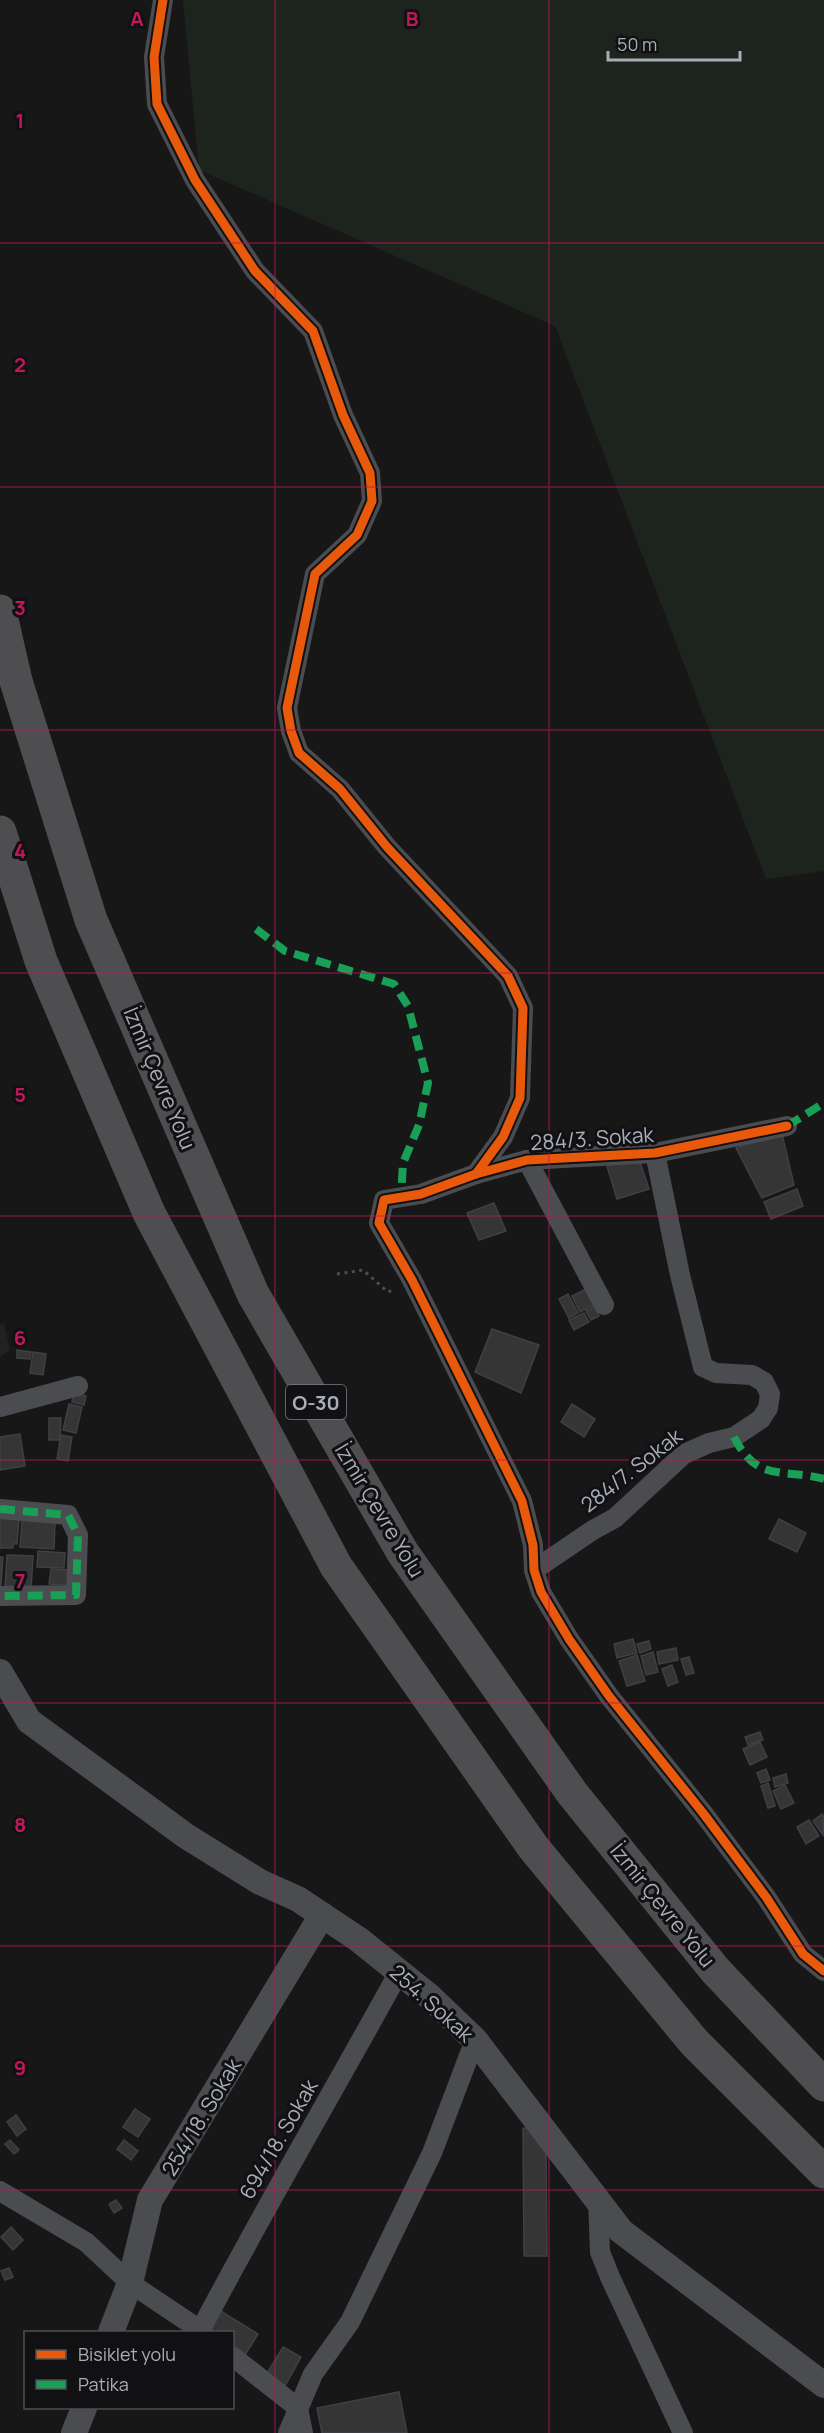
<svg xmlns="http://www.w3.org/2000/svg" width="824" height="2433" font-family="Manrope,sans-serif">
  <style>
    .built { fill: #212123 }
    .green { fill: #1d241e }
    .building { fill: #353536; stroke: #3f4043; stroke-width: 1.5 }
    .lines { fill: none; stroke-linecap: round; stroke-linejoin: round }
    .path { stroke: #4d4e52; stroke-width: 3; stroke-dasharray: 3 4.5; stroke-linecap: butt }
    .minor { stroke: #4b4c50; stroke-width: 20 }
    .tertiary { stroke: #4b4c50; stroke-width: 26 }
    .motorway { stroke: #4e4e51; stroke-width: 33 }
    .quiet { stroke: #1a9f57; stroke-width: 8; stroke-dasharray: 15 8; stroke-linecap: butt }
    .cycleway-casing { stroke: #111113; stroke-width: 13 }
    .cycleway { stroke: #e8590c; stroke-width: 9 }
    .grid { fill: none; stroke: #c2185b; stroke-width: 1.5; stroke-opacity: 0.55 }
    .labels { text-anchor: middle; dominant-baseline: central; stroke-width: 6; stroke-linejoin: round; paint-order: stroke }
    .shield { fill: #111113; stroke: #7b7e86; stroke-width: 1.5 }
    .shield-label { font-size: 20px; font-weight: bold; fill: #a8adb8 }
    .street-label { font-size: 21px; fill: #a8adb8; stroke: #111113 }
    .grid-label { font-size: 20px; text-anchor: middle; font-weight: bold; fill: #c2185b; stroke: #111113; stroke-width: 6; stroke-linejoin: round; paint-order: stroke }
  </style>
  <rect width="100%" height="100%" fill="#171717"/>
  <path class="built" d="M4 1323 10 1350 0 1357V1324Z"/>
  <path class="green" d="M183 0H824V871L766 879 555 326 199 170Z"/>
  <g class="building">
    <path d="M782 1134 794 1185 762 1198 736 1148Z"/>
    <path d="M638 1156 649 1189 617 1199 607 1166Z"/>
    <path d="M797 1189 803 1206 771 1219 764 1202Z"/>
    <path d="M494 1203 506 1231 479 1240 467 1213Z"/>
    <path d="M586 1289 594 1305 580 1312 572 1296Z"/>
    <path d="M568 1294 578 1313 569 1318 559 1299Z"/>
    <path d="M594 1307 599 1316 591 1320 586 1311Z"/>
    <path d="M584 1313 589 1322 574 1330 569 1320Z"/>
    <path d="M492 1329 539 1345 521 1393 475 1372Z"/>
    <path d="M17 1350 31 1352 30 1359 17 1358Z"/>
    <path d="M33 1352 46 1354 43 1375 30 1373Z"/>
    <path d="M74 1393 86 1396 84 1405 72 1402Z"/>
    <path d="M69 1404 82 1407 76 1433 63 1430Z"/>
    <path d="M572 1404 595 1419 584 1437 561 1422Z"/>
    <path d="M49 1418H61L60 1440H49Z"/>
    <path d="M20 1434 25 1466 0 1470V1437Z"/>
    <path d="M61 1435 72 1437 68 1461 57 1459Z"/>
    <path d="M0 1518 19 1519 17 1544H13V1548H0Z"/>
    <path d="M779 1519 806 1533 797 1552 769 1539Z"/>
    <path d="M22 1520 55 1522 54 1549 20 1547Z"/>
    <path d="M38 1551 65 1553 64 1568 37 1567Z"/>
    <path d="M7 1555 33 1556 31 1588 5 1586Z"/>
    <path d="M0 1557H3L1 1585H0Z"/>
    <path d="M51 1569 69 1570 68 1585 49 1584Z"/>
    <path d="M633 1639 637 1653 617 1658 614 1644Z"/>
    <path d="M649 1641 651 1649 640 1653 637 1644Z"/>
    <path d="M676 1648 678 1660 659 1664 657 1652Z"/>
    <path d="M653 1652 658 1672 646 1675 641 1656Z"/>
    <path d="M637 1655 645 1681 627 1686 619 1661Z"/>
    <path d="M689 1657 694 1673 686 1675 681 1659Z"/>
    <path d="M672 1665 678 1682 668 1686 662 1669Z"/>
    <path d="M760 1732 763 1740 748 1745 745 1737Z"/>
    <path d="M760 1742 767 1757 750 1765 743 1749Z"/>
    <path d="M766 1769 770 1780 761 1783 757 1773Z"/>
    <path d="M786 1774 788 1783 775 1787 773 1778Z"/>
    <path d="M768 1783 775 1806 768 1808 761 1786Z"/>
    <path d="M785 1785 794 1803 781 1809 773 1791Z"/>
    <path d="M822 1814 824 1817 823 1835 813 1821Z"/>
    <path d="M809 1820 819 1836 806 1844 797 1827Z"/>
    <path d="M135 2109 150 2119 138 2137 123 2127Z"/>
    <path d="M16 2115 26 2129 17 2136 7 2122Z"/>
    <path d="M523 2128H538L546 2145 547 2256H524Z"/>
    <path d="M10 2140 19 2150 14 2154 5 2144Z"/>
    <path d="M124 2140 138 2151 131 2160 117 2149Z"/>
    <path d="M116 2200 122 2208 114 2213 109 2204Z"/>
    <path d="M11 2227 23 2240 13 2250 1 2237Z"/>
    <path d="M9 2268 13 2277 5 2280 1 2271Z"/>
    <path d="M219 2310 258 2334 245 2355 232 2347V2332H209Z"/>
    <path d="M283 2347 301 2357 285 2386 266 2375Z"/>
    <path d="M399 2392 407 2433H322L317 2408Z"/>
  </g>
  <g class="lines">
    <path class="path" d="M337 1274 363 1270 388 1292 395 1289"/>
    <g class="minor">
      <path d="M163 0 154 57 157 104 195 180 255 271 313 331 343 415 370 473 372 501 357 535 315 574 287 708 291 731 299 753 340 789 387 847 508 976 523 1008 520 1098 503 1137 476 1174"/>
      <path d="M787 1126 655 1153 527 1160 476 1174 421 1194 384 1200 379 1223 412 1280 522 1501 533 1545 534 1570 541 1592 569 1639 609 1696 703 1813 766 1897 803 1954 824 1971"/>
      <path d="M527 1160 604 1305"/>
      <path d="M0 1407 78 1386"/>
      <path d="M0 1509 68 1515 78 1535 76 1595 0 1596"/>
      <path d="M534 1570 593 1530 615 1518 684 1454 709 1443 734 1437 761 1419 768 1408 770 1394 764 1382 752 1375 716 1373 703 1367 680 1275 655 1153"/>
      <path d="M0 2191 86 2242 130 2283 203 2332"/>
      <path d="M598 2199 600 2252 610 2277 683 2433"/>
      <path d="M200 2331C264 2209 333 2092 399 1972"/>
      <path d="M232 2356 298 2408 303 2433"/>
      <path d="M288 2433 313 2374 350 2322 432 2153 475 2040"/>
    </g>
    <g class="tertiary">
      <path d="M0 1672 29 1721 186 1836 260 1882 298 1899 358 1939 429 1996 475 2040 621 2231 824 2385"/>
      <path d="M111 2332 130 2283 150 2200 322 1915"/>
      <path d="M74 2433 84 2408"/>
    </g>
    <g class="motorway">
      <path d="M0 611 16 681 91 920 253 1294 403 1553 572 1793 715 1970 824 2085"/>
      <path d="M0 832 41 961 149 1213 336 1566 533 1847 694 2042 824 2172"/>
    </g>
    <g class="quiet">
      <path d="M256 929 285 951 394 984 408 1006 428 1083 419 1125 403 1163 401 1197"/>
      <path d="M787 1126 824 1103"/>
      <path d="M734 1437C757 1483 782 1468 824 1479"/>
      <path d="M0 1509 68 1515 78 1535 76 1595 0 1596"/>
    </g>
    <g class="cycleway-casing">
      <g id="cycleway">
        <path d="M163 0 154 57 157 104 195 180 255 271 313 331 343 415 370 473 372 501 357 535 315 574 287 708 291 731 299 753 340 789 387 847 508 976 523 1008 520 1098 503 1137 476 1174"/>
        <path d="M787 1126 655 1153 527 1160 476 1174 421 1194 384 1200 379 1223 412 1280 522 1501 533 1545 534 1570 541 1592 569 1639 609 1696 703 1813 766 1897 803 1954 824 1971"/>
      </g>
    </g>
    <use href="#cycleway" class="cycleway"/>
  </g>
  <path class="grid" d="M275 0V2433M549 0V2433M0 243H824M0 487H824M0 730H824M0 973H824M0 1216H824M0 1460H824M0 1703H824M0 1946H824M0 2190H824"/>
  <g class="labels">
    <rect class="shield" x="286" y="1385" width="60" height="34" rx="4.5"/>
    <g class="shield-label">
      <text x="316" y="1402">O-30</text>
    </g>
    <g class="street-label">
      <text transform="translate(160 1078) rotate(67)">İzmir Çevre Yolu</text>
      <text transform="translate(592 1138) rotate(-4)">284/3. Sokak</text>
      <text transform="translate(631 1470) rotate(-38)">284/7. Sokak</text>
      <text transform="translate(380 1510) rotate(59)">İzmir Çevre Yolu</text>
      <text transform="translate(663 1905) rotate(51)">İzmir Çevre Yolu</text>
      <text transform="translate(432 2003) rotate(42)">254. Sokak</text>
      <text transform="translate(201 2117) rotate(-59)">254/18. Sokak</text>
      <text transform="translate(278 2139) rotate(-60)">694/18. Sokak</text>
    </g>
  </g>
  <g class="grid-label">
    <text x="137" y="26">A</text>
    <text x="412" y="26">B</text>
    <text x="20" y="128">1</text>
    <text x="20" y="372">2</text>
    <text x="20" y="615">3</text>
    <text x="20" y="858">4</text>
    <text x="20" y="1102">5</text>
    <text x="20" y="1345">6</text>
    <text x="20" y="1588">7</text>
    <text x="20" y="1832">8</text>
    <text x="20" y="2075">9</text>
  </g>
  <rect x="24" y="2331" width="210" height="78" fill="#111113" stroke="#4d4f55" stroke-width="1.5"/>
  <rect x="36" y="2350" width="30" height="9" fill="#e8590c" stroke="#4d4f55" stroke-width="1.5"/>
  <text x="78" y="2361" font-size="18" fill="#a8adb8">Bisiklet yolu</text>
  <rect x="36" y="2380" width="30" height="9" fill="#1a9f57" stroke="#4d4f55" stroke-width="1.5"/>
  <text x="78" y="2391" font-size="18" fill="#a8adb8">Patika</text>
  <path d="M608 51v9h132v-9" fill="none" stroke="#a8adb8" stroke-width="3"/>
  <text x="617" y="51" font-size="18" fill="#a8adb8" stroke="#111113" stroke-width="4.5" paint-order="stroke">50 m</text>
</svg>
